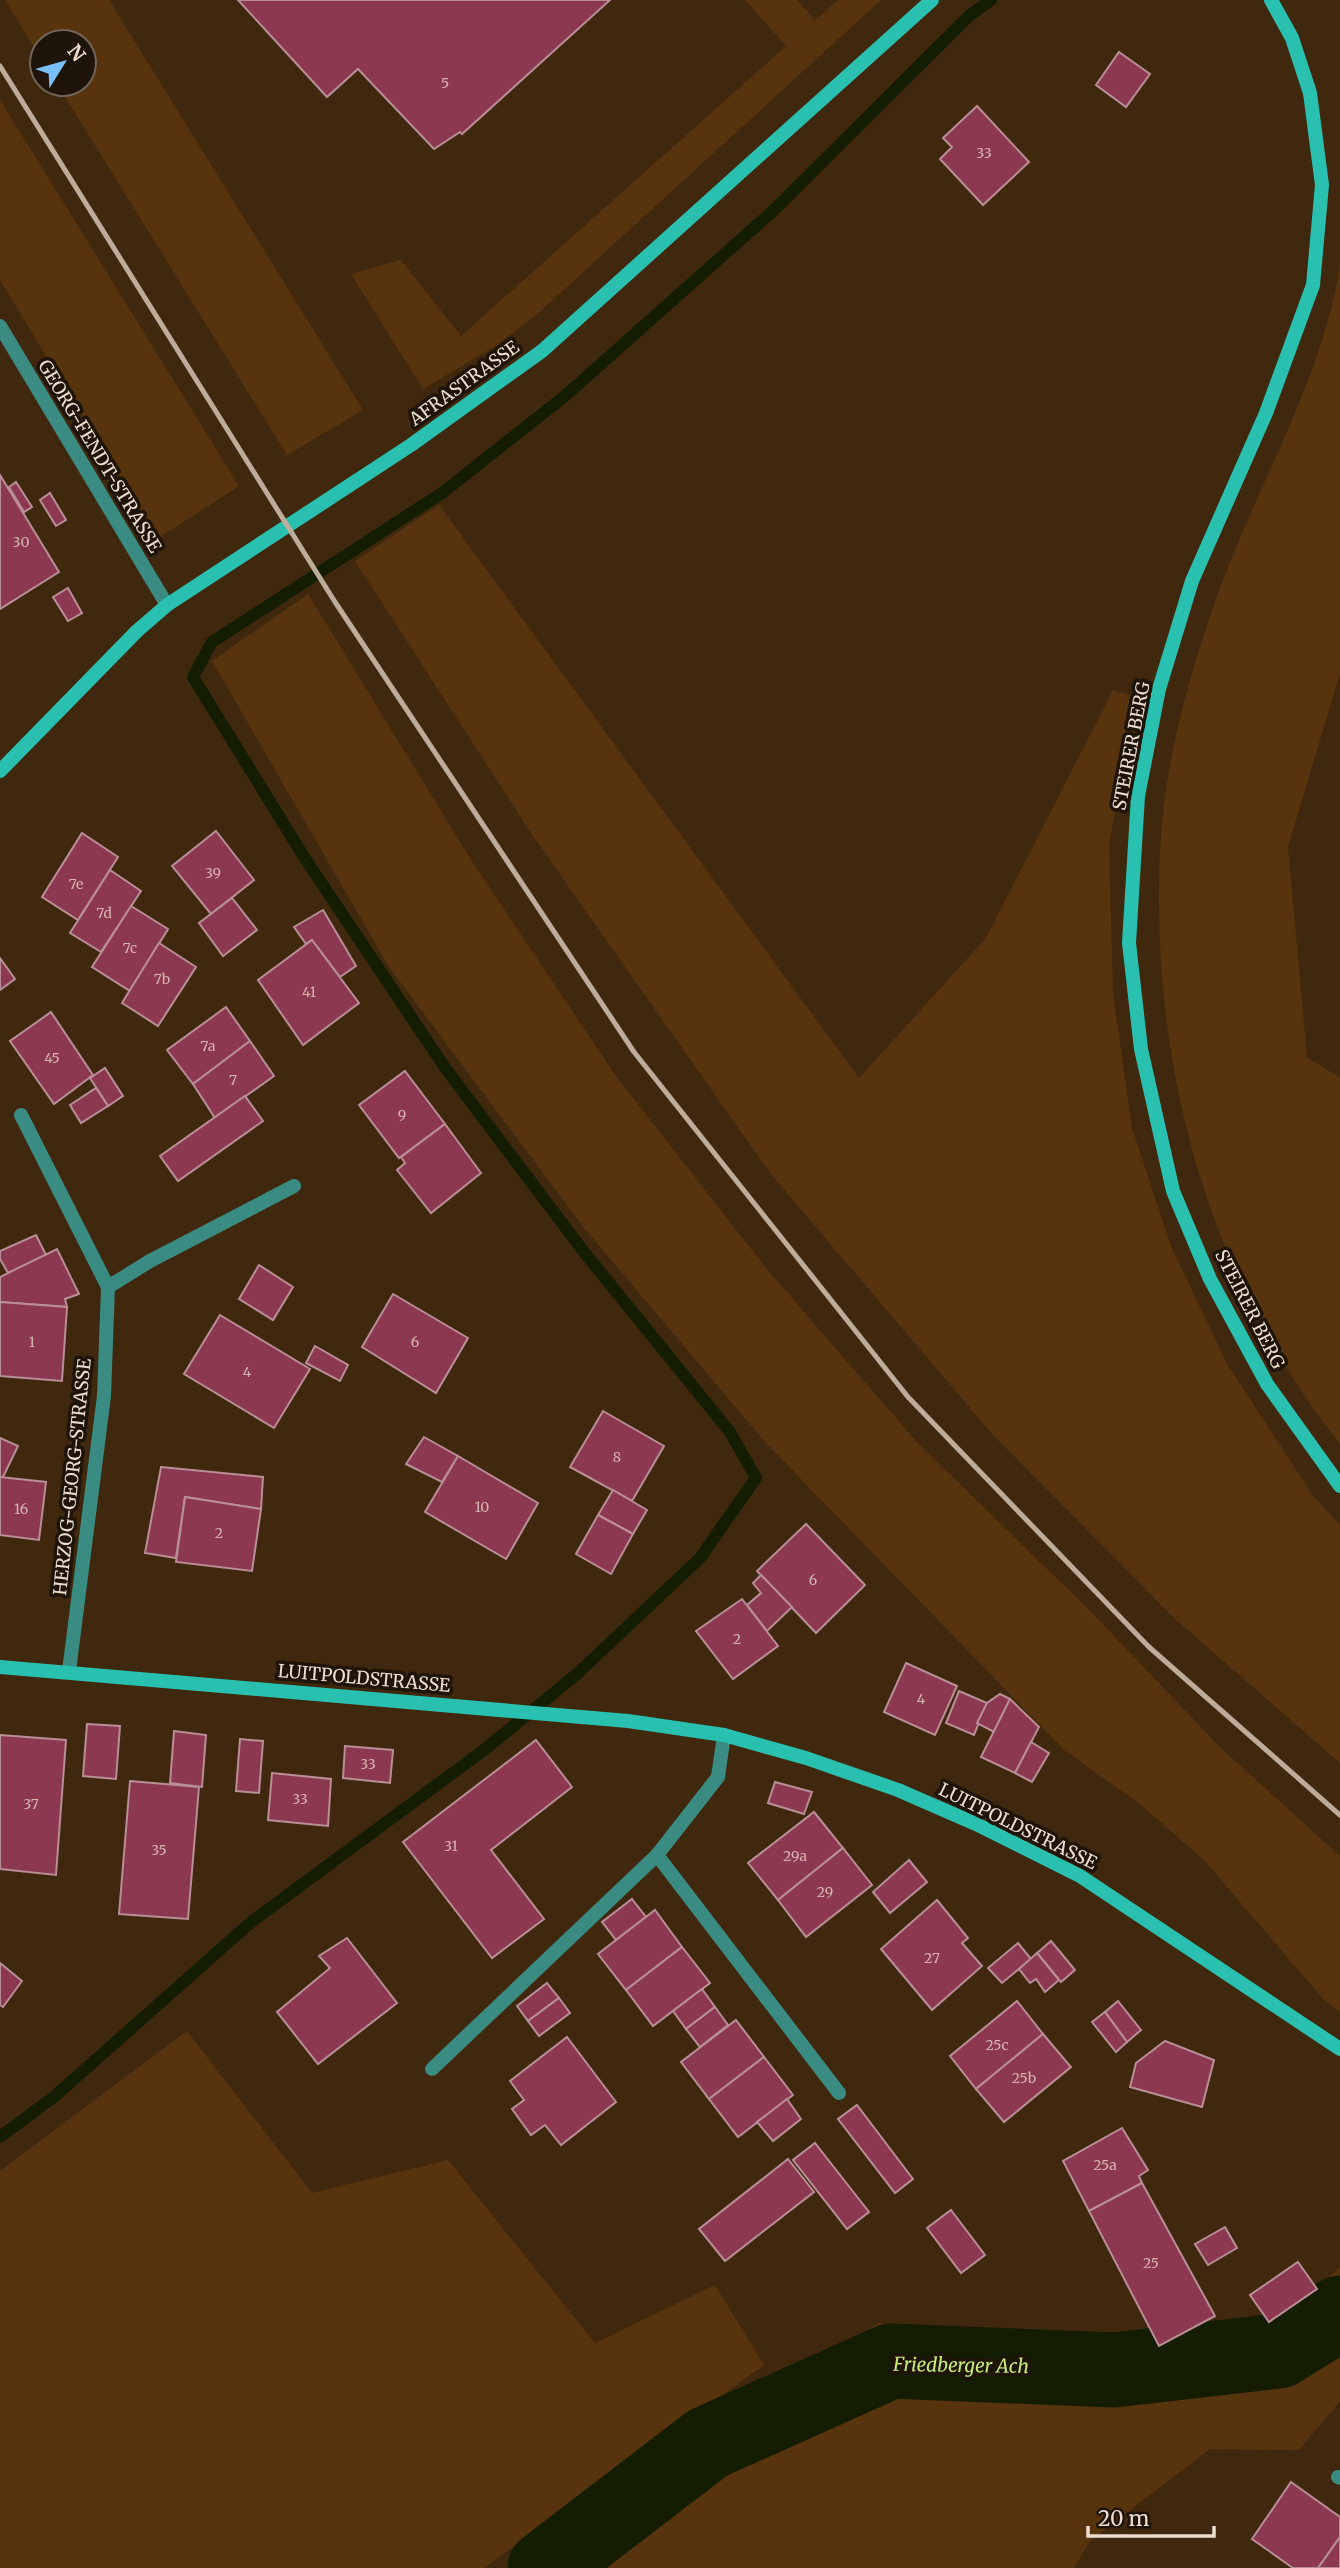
<svg xmlns="http://www.w3.org/2000/svg" width="1340" height="2568" font-family="Merriweather,serif">
  <style>
    .green { fill: #57340d }
    .lines { fill: none; stroke-linecap: round; stroke-linejoin: round }
    .stream { stroke: #141c02; stroke-width: 12 }
    .river { stroke: #141c02; stroke-width: 75 }
    .building { fill: #8d3851; stroke: #b88e97; stroke-width: 2 }
    .street { stroke: #3a8b81; stroke-width: 14 }
    .secondary { stroke: #29c0b0; stroke-width: 14 }
    .rail { stroke: #beac9a; stroke-width: 5 }
    .labels { text-anchor: middle; dominant-baseline: central; stroke-width: 7; stroke-linejoin: round; paint-order: stroke }
    .number-label { font-size: 14px; fill: #d5b4b0 }
    .street-label { font-size: 18px; fill: #edddcf; stroke: #1f1409 }
    .water-label { font-size: 19px; font-style: italic; fill: #c6eb77; stroke: #1f1409 }
  </style>
  <rect width="100%" height="100%" fill="#40280e"/>
  <g class="green">
    <path d="M5 0H109L363 410 287 455 57 84H84V42H42V60Z"/>
    <path d="M745 0H797L815 20 838 0H881L534 317 494 347 423 389 351 274 401 260 461 336 786 46Z"/>
    <path d="M0 100 239 486 157 539 0 280Z"/>
    <path d="M1340 266V673L1288 847 1307 1057 1340 1078V1444C1207 1277 1150 1062 1160 851 1164 762 1190 671 1220 588 1259 481 1322 380 1340 266Z"/>
    <path d="M439 505 859 1078 986 938 1113 690 1136 697 1109 845 1113 992 1132 1128 1171 1246 1227 1364 1314 1497 1340 1525V1763L1175 1619 993 1435 770 1173 533 836 355 561Z"/>
    <path d="M308 594 473 863 616 1076 766 1268 915 1440 1093 1614 1221 1748 1340 1856V2012L1325 2001 1204 1860 1141 1805 1064 1750 765 1442 585 1229 389 967 212 661Z"/>
    <path d="M187 2031 312 2193 448 2160 595 2343 715 2285 764 2365 484 2568H0V2171Z"/>
    <path d="M1340 2267V2401L1299 2450 1210 2449 1090 2541 1074 2568H573L878 2323 1065 2348 1268 2334Z"/>
  </g>
  <g class="lines">
    <path class="stream" d="M0 2137 55 2096 250 1923 484 1750 577 1674 700 1558 756 1478 730 1432 584 1252 446 1069 306 860 193 677 212 642 442 493 565 396 774 210 970 15 991 0"/>
    <path class="river" d="M545 2568 708 2443 891 2361 1114 2370 1279 2351 1340 2313"/>
  </g>
  <g class="building">
    <path d="M238 0H610L462 134 460 132 434 149 358 69 327 97Z"/>
    <path d="M1119 52 1150 74 1126 107 1096 85Z"/>
    <path d="M977 106 1029 162 983 205 940 159 952 147 943 138Z"/>
    <path d="M0 475 59 572 0 609Z"/>
    <path d="M16 482 32 507 24 512 9 487Z"/>
    <path d="M50 493 66 520 56 526 40 500Z"/>
    <path d="M68 588 82 613 68 621 53 597Z"/>
    <path d="M216 831 254 880 211 914 172 866Z"/>
    <path d="M82 833 118 857 78 920 42 897Z"/>
    <path d="M110 870 141 891 101 952 70 933Z"/>
    <path d="M232 898 257 930 223 956 199 923Z"/>
    <path d="M131 906 168 929 130 991 92 967Z"/>
    <path d="M323 910 356 966 340 977 312 940 306 944 294 927Z"/>
    <path d="M312 940 359 1003 303 1045 258 980Z"/>
    <path d="M159 943 196 967 158 1026 122 1003Z"/>
    <path d="M0 958 15 979 0 990Z"/>
    <path d="M226 1007 250 1041 193 1084 167 1050Z"/>
    <path d="M51 1012 93 1075 54 1104 10 1041Z"/>
    <path d="M250 1041 274 1076 215 1118 193 1084Z"/>
    <path d="M105 1068 123 1096 108 1106 90 1078Z"/>
    <path d="M405 1071 445 1124 399 1158 359 1105Z"/>
    <path d="M96 1088 108 1106 81 1123 70 1105Z"/>
    <path d="M245 1096 263 1121 178 1181 160 1156Z"/>
    <path d="M445 1124 481 1173 431 1213 397 1170 405 1163 401 1157Z"/>
    <path d="M36 1235 46 1255 8 1273 0 1259V1251Z"/>
    <path d="M57 1249 79 1294 65 1299 67 1307 0 1302V1277Z"/>
    <path d="M259 1265 293 1287 273 1320 239 1299Z"/>
    <path d="M393 1294 468 1338 436 1393 362 1347Z"/>
    <path d="M0 1302 67 1307 62 1381 0 1376Z"/>
    <path d="M220 1315 310 1369 274 1428 184 1374Z"/>
    <path d="M315 1346 348 1365 340 1381 306 1363Z"/>
    <path d="M603 1411 664 1446 632 1501 570 1467Z"/>
    <path d="M424 1437 458 1456 442 1482 406 1464Z"/>
    <path d="M0 1438 18 1446 3 1477H0Z"/>
    <path d="M458 1456 538 1503 506 1559 425 1512Z"/>
    <path d="M161 1467 263 1477 261 1509 185 1497 176 1558 145 1553Z"/>
    <path d="M0 1477 46 1482 39 1540 0 1535Z"/>
    <path d="M613 1490 647 1510 633 1534 598 1515Z"/>
    <path d="M185 1497 261 1509 252 1571 176 1562Z"/>
    <path d="M598 1515 633 1534 611 1574 576 1554Z"/>
    <path d="M806 1524 865 1585 816 1633 757 1571Z"/>
    <path d="M761 1575 792 1607 767 1631 747 1605 761 1593 753 1583Z"/>
    <path d="M742 1599 778 1646 733 1679 696 1631Z"/>
    <path d="M906 1663 957 1686 935 1735 884 1712Z"/>
    <path d="M959 1691 987 1703 974 1735 946 1723Z"/>
    <path d="M1000 1694 1010 1699 994 1732 977 1723 987 1703Z"/>
    <path d="M1010 1699 1039 1727 1015 1773 981 1757Z"/>
    <path d="M87 1724 120 1726 116 1779 83 1776Z"/>
    <path d="M174 1731 206 1735 202 1787 170 1783Z"/>
    <path d="M0 1735 66 1740 56 1875 0 1869Z"/>
    <path d="M240 1739 263 1741 259 1793 236 1791Z"/>
    <path d="M536 1740 572 1787 491 1850 544 1919 492 1958 403 1842Z"/>
    <path d="M1031 1742 1049 1753 1032 1782 1015 1773Z"/>
    <path d="M345 1746 393 1750 390 1783 343 1778Z"/>
    <path d="M272 1773 331 1779 328 1826 268 1820Z"/>
    <path d="M130 1781 199 1787 188 1919 119 1914Z"/>
    <path d="M775 1782 812 1792 804 1814 768 1803Z"/>
    <path d="M814 1812 843 1848 778 1900 748 1863Z"/>
    <path d="M843 1848 872 1885 806 1937 778 1900Z"/>
    <path d="M909 1860 927 1882 890 1913 873 1892Z"/>
    <path d="M632 1899 646 1917 616 1940 602 1922Z"/>
    <path d="M937 1900 968 1938 962 1943 982 1966 932 2010 881 1949Z"/>
    <path d="M655 1910 682 1947 626 1990 598 1954Z"/>
    <path d="M347 1938 397 2003 318 2064 277 2012 330 1968 319 1956Z"/>
    <path d="M1051 1941 1075 1970 1061 1982 1037 1953Z"/>
    <path d="M1018 1943 1031 1959 1002 1983 988 1968Z"/>
    <path d="M682 1947 710 1983 653 2026 626 1990Z"/>
    <path d="M1037 1953 1059 1980 1045 1992 1036 1979 1030 1983 1019 1969Z"/>
    <path d="M0 1963 22 1981 3 2007 0 2005Z"/>
    <path d="M547 1983 559 1998 528 2021 517 2006Z"/>
    <path d="M702 1989 715 2007 686 2029 673 2011Z"/>
    <path d="M559 1998 570 2013 539 2036 528 2021Z"/>
    <path d="M1017 2001 1043 2034 976 2089 950 2056Z"/>
    <path d="M1118 2001 1141 2030 1127 2042 1105 2012Z"/>
    <path d="M715 2007 728 2025 700 2047 686 2029Z"/>
    <path d="M1105 2012 1127 2042 1116 2052 1092 2022Z"/>
    <path d="M736 2020 764 2057 709 2099 681 2062Z"/>
    <path d="M1043 2034 1071 2067 1004 2122 976 2089Z"/>
    <path d="M567 2037 616 2102 561 2145 545 2125 531 2135 512 2109 524 2100 510 2081Z"/>
    <path d="M1165 2041 1214 2060 1202 2107 1130 2087 1136 2063Z"/>
    <path d="M764 2057 793 2095 738 2137 709 2099Z"/>
    <path d="M787 2099 801 2119 773 2141 757 2122Z"/>
    <path d="M857 2105 913 2179 895 2193 838 2119Z"/>
    <path d="M1122 2128 1148 2170 1139 2176 1142 2183 1089 2211 1063 2161Z"/>
    <path d="M815 2143 869 2212 847 2229 793 2160Z"/>
    <path d="M788 2159 814 2192 725 2261 699 2229Z"/>
    <path d="M1142 2183 1215 2316 1159 2346 1089 2211Z"/>
    <path d="M951 2210 985 2255 961 2273 927 2228Z"/>
    <path d="M1225 2227 1237 2248 1208 2265 1195 2244Z"/>
    <path d="M1298 2262 1317 2289 1269 2322 1250 2295Z"/>
    <path d="M1291 2482 1340 2517V2537L1318 2568H1293L1252 2539Z"/>
    <path d="M1340 2537V2568H1318Z"/>
  </g>
  <g class="lines">
    <g class="street">
      <path d="M0 326 167 605"/>
      <path d="M21 1115 108 1287"/>
      <path d="M69 1671 104 1396 108 1287 150 1261 294 1186"/>
      <path d="M657 1855 839 2093"/>
      <path d="M432 2069 657 1855 718 1777 724 1735"/>
      <path d="M1338 2477 1340 2478"/>
    </g>
    <g class="secondary">
      <path d="M1271 0 1292 38 1310 93 1322 185 1313 285 1266 413 1192 581 1159 689 1138 796 1129 943 1141 1049 1173 1191 1210 1279 1267 1384 1340 1486"/>
      <path d="M0 771 137 631 167 605 411 445 542 351 932 0"/>
      <path d="M0 1667 628 1721 724 1735 806 1758 898 1790 976 1824 1080 1876 1340 2049"/>
    </g>
    <path class="rail" d="M0 66 335 602 634 1052 908 1397 1149 1647 1340 1815"/>
  </g>
  <g class="labels">
    <g class="number-label">
      <text x="445" y="83">5</text>
      <text x="984" y="153">33</text>
      <text x="21" y="542">30</text>
      <text x="213" y="873">39</text>
      <text x="76" y="884">7e</text>
      <text x="104" y="913">7d</text>
      <text x="130" y="948">7c</text>
      <text x="162" y="979">7b</text>
      <text x="309" y="992">41</text>
      <text x="208" y="1046">7a</text>
      <text x="52" y="1058">45</text>
      <text x="233" y="1080">7</text>
      <text x="402" y="1115">9</text>
      <text x="32" y="1342">1</text>
      <text x="415" y="1342">6</text>
      <text x="247" y="1372">4</text>
      <text x="617" y="1457">8</text>
      <text x="482" y="1507">10</text>
      <text x="21" y="1509">16</text>
      <text x="219" y="1533">2</text>
      <text x="813" y="1580">6</text>
      <text x="737" y="1639">2</text>
      <text x="921" y="1699">4</text>
      <text x="368" y="1764">33</text>
      <text x="300" y="1799">33</text>
      <text x="31" y="1804">37</text>
      <text x="451" y="1846">31</text>
      <text x="159" y="1850">35</text>
      <text x="795" y="1856">29a</text>
      <text x="825" y="1892">29</text>
      <text x="932" y="1958">27</text>
      <text x="997" y="2045">25c</text>
      <text x="1024" y="2078">25b</text>
      <text x="1105" y="2165">25a</text>
      <text x="1151" y="2263">25</text>
    </g>
    <g class="street-label">
      <text transform="translate(464 383) rotate(-36)">AFRASTRASSE</text>
      <text transform="translate(100 456) rotate(59)">GEORG-FENDT-STRASSE</text>
      <text transform="translate(1131 746) rotate(-79)">STEIRER BERG</text>
      <text transform="translate(1250 1309) rotate(63)">STEIRER BERG</text>
      <text transform="translate(72 1477) rotate(-84)">HERZOG-GEORG-STRASSE</text>
      <text transform="translate(364 1678) rotate(5)">LUITPOLDSTRASSE</text>
      <text transform="translate(1018 1826) rotate(26)">LUITPOLDSTRASSE</text>
    </g>
    <g class="water-label">
      <text transform="translate(961 2365) rotate(1)">Friedberger Ach</text>
    </g>
  </g>
  <g transform="translate(63 63) rotate(53)"><circle r="33" fill="#1f1409" stroke="#716458" stroke-width="2"/>
  <path d="M0-5L12 26L0 18L-12 26Z" fill="#79bff8"/>
  <text y="-10" font-size="19" font-weight="bold" text-anchor="middle" fill="#edddcf">N</text>
  </g>
  <path d="M1088 2526v10h126v-10" fill="none" stroke="#edddcf" stroke-width="3.5"/>
  <text x="1098" y="2526" font-size="21" fill="#edddcf" stroke="#1f1409" stroke-width="5" paint-order="stroke">20 m</text>
</svg>
